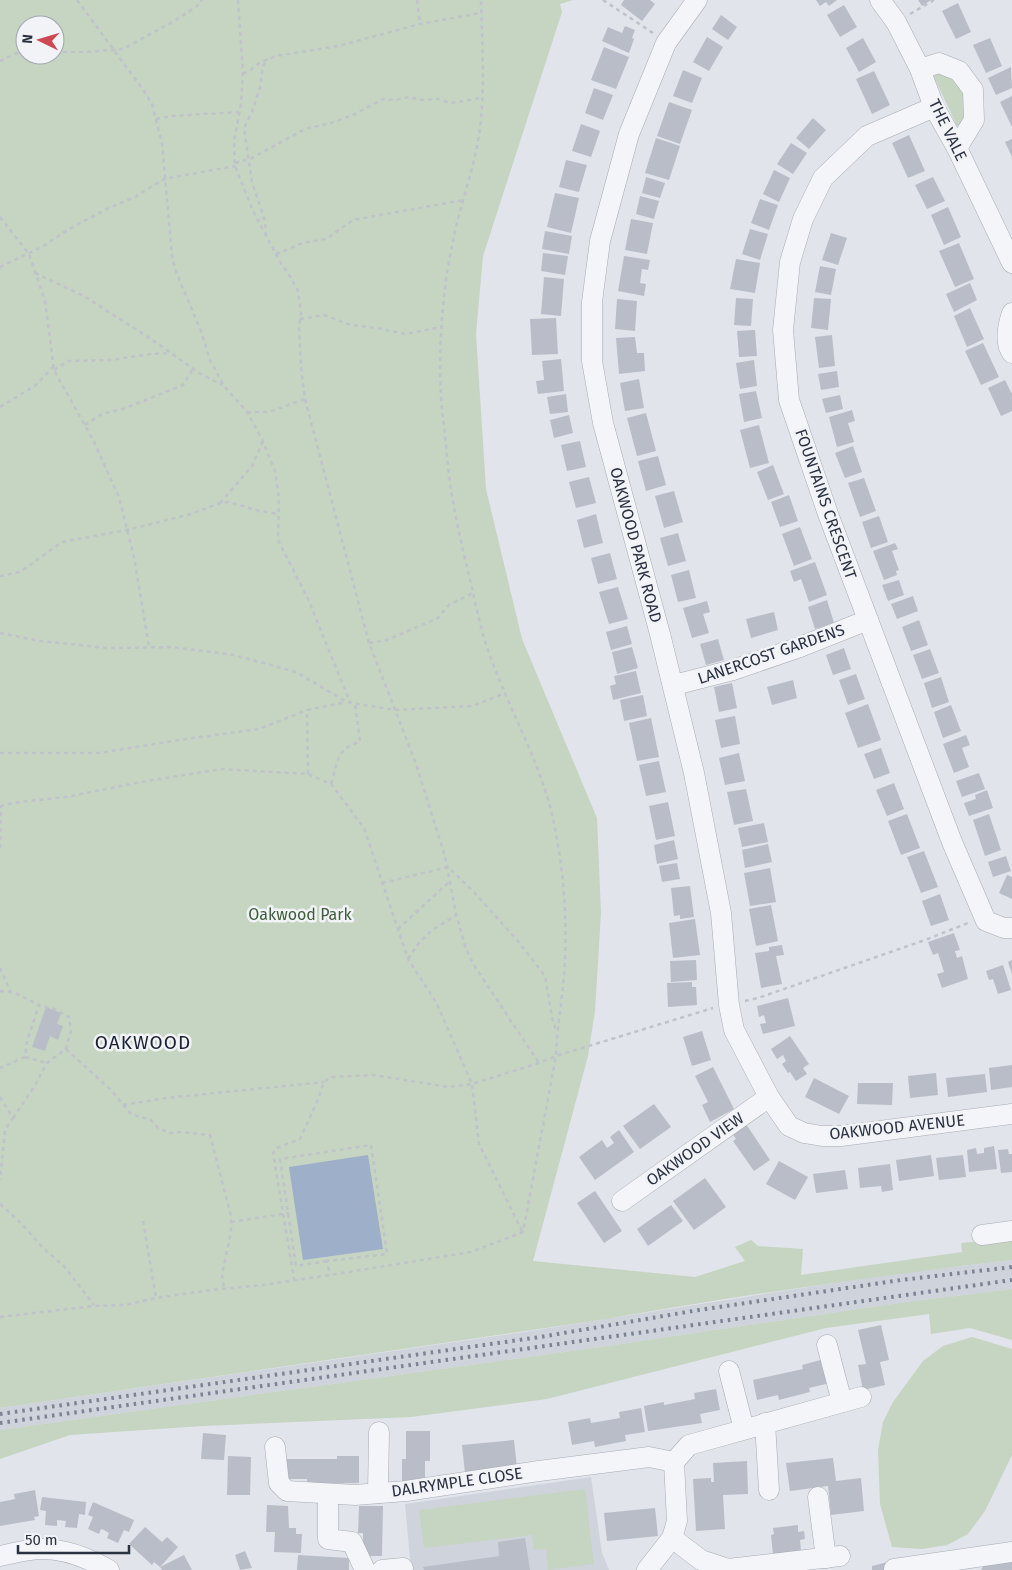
<svg xmlns="http://www.w3.org/2000/svg" width="1012" height="1570" font-family="'Fira Sans',sans-serif">
  <style>
    .built { fill: #cfd3dc }
    .green { fill: #c6d4c2; fill-rule: evenodd }
    .water { fill: #9dafc9 }
    .building { fill: #b9bdc7 }
    .lines { fill: none; stroke-linecap: round; stroke-linejoin: round }
    .minor-casing { stroke: #a6abb4; stroke-width: 21 }
    .path { stroke: #bfc2c8; stroke-width: 2.5; stroke-dasharray: 4 4; stroke-linecap: butt }
    .minor { stroke: #f4f5f8; stroke-width: 20 }
    .rail { stroke: #7b8293; stroke-width: 4; stroke-dasharray: 2.5 5; stroke-linecap: butt }
    .labels { text-anchor: middle; dominant-baseline: central; stroke-width: 5; stroke-linejoin: round; paint-order: stroke }
    .street-label { font-size: 16px; fill: #2a3141; stroke: #f1f3f7 }
    .park-label { font-size: 16px; fill: #3c5d37; stroke: #f1f3f7 }
    .quarter-label { font-size: 19px; letter-spacing: 1px; fill: #1c2232; stroke: #f1f3f7 }
  </style>
  <rect width="100%" height="100%" fill="#e1e4ea"/>
  <g class="built">
    <path d="M1012 1260V1289L899 1303 600 1347 0 1430V1408L524 1332 878 1276Z"/>
    <path d="M591 1477 602 1553 609 1570H411L405 1504Z"/>
  </g>
  <g class="green">
    <path d="M0 0H573L560 4 562 12 483 256 476 334 486 489 522 639 597 818 601 913 595 1011 588 1056 533 1261 695 1277 745 1261 735 1247 751 1240 758 1246 803 1249 801 1275 962 1252 961 1243 1012 1238V1260C876 1276 741 1295 607 1319L0 1408ZM25 25H55V55H25Z"/>
    <path d="M937 70 964 81V126H957L934 77Z"/>
    <path d="M1012 1289V1340L970 1328 931 1334 929 1314 826 1328 547 1399 411 1417 203 1426 70 1435 0 1459V1430L600 1347 899 1303Z"/>
    <path d="M972 1337 1012 1349V1455L985 1511 968 1534 947 1545 922 1549 892 1547 880 1504 878 1450 883 1422 893 1402 923 1361 943 1346Z"/>
    <path d="M585 1489 594 1564 548 1570 546 1549 534 1550 532 1535 424 1548 419 1510Z"/>
  </g>
  <path class="water" d="M368 1155 383 1249 303 1260 289 1167Z"/>
  <g class="building">
    <path d="M624 0H650L655 4 642 21 621 5Z"/>
    <path d="M816 0H837L829 6 826 2 820 6Z"/>
    <path d="M918 0H931L922 6Z"/>
    <path d="M958 3 971 32 956 39 942 11Z"/>
    <path d="M844 5 857 27 840 37 827 15Z"/>
    <path d="M721 15 737 27 728 40 712 29Z"/>
    <path d="M625 26 635 30 632 38 634 39 629 53 602 41 608 27 622 33Z"/>
    <path d="M707 37 723 47 709 71 693 62Z"/>
    <path d="M863 38 876 62 859 72 846 48Z"/>
    <path d="M990 38 1002 66 986 73 973 45Z"/>
    <path d="M604 47 629 57 616 89 591 80Z"/>
    <path d="M1011 67 1012 88 996 95 988 78Z"/>
    <path d="M683 70 702 78 692 103 673 96Z"/>
    <path d="M874 71 890 105 872 114 856 79Z"/>
    <path d="M594 88 613 95 603 120 585 113Z"/>
    <path d="M1012 96V127L1000 102Z"/>
    <path d="M669 102 692 110 680 144 657 136Z"/>
    <path d="M813 118 826 130 809 149 796 138Z"/>
    <path d="M581 124 600 131 591 157 572 151Z"/>
    <path d="M909 135 925 171 908 178 892 143Z"/>
    <path d="M656 138 680 146 669 180 645 173Z"/>
    <path d="M1012 139V157L1005 142Z"/>
    <path d="M791 143 807 153 793 174 777 164Z"/>
    <path d="M566 160 587 165 579 192 559 187Z"/>
    <path d="M774 170 790 178 779 202 763 194Z"/>
    <path d="M646 177 665 183 660 198 642 193Z"/>
    <path d="M933 177 945 201 927 209 915 185Z"/>
    <path d="M555 193 579 198 571 233 547 227Z"/>
    <path d="M640 196 659 201 654 219 636 214Z"/>
    <path d="M760 199 778 205 769 230 751 223Z"/>
    <path d="M948 207 961 237 944 245 931 215Z"/>
    <path d="M631 219 653 223 647 254 625 250Z"/>
    <path d="M750 229 768 234 760 260 742 254Z"/>
    <path d="M545 231 572 236 569 254 542 249Z"/>
    <path d="M831 233 847 238 838 265 822 260Z"/>
    <path d="M959 243 974 279 955 287 939 251Z"/>
    <path d="M543 253 568 256 565 275 541 271Z"/>
    <path d="M624 256 650 260 648 270 642 269 640 283 646 284 644 296 618 291Z"/>
    <path d="M736 259 760 263 755 293 730 289Z"/>
    <path d="M820 266 836 269 831 295 815 292Z"/>
    <path d="M544 277 564 279 561 316 541 314Z"/>
    <path d="M970 283 977 300 954 312 946 294Z"/>
    <path d="M736 298 753 299 751 326 734 325Z"/>
    <path d="M814 298 831 299 828 330 811 328Z"/>
    <path d="M617 299 637 301 635 331 615 329Z"/>
    <path d="M970 308 984 339 967 347 954 316Z"/>
    <path d="M556 318 558 354 532 355 530 319Z"/>
    <path d="M755 330 757 356 739 357 737 331Z"/>
    <path d="M832 335 835 366 819 368 815 337Z"/>
    <path d="M635 337 637 353H644L645 371 619 374 616 338Z"/>
    <path d="M983 343 999 377 981 385 965 351Z"/>
    <path d="M561 359 564 391 538 394 536 381 544 380 542 361Z"/>
    <path d="M754 360 757 386 740 389 736 363Z"/>
    <path d="M837 371 839 387 821 390 818 374Z"/>
    <path d="M639 379 644 408 625 411 620 383Z"/>
    <path d="M1005 380 1012 394V411L1001 416 988 388Z"/>
    <path d="M756 391 762 418 744 422 739 394Z"/>
    <path d="M566 394 568 412 550 414 547 397Z"/>
    <path d="M840 395 843 409 826 413 822 399Z"/>
    <path d="M852 410 855 421 848 423 854 442 837 447 829 417Z"/>
    <path d="M646 413 656 451 637 456 627 418Z"/>
    <path d="M569 415 573 433 554 438 550 420Z"/>
    <path d="M759 425 769 463 750 468 740 430Z"/>
    <path d="M580 441 586 467 567 471 561 445Z"/>
    <path d="M853 446 862 472 845 478 835 453Z"/>
    <path d="M658 456 666 485 646 491 638 461Z"/>
    <path d="M773 465 784 494 768 500 757 472Z"/>
    <path d="M589 477 596 503 576 508 569 482Z"/>
    <path d="M864 478 876 511 860 517 848 483Z"/>
    <path d="M674 491 683 522 664 528 655 496Z"/>
    <path d="M789 495 798 521 780 527 771 502Z"/>
    <path d="M596 514 603 543 584 548 577 520Z"/>
    <path d="M879 516 888 542 871 548 862 522Z"/>
    <path d="M800 527 812 559 794 566 782 534Z"/>
    <path d="M678 533 686 561 668 566 660 538Z"/>
    <path d="M895 543 898 549 892 551 899 570 896 571 897 575 884 580 873 551Z"/>
    <path d="M610 553 617 579 598 584 591 558Z"/>
    <path d="M815 562 827 595 809 602 801 579 794 582 790 571Z"/>
    <path d="M689 570 696 598 678 602 671 575Z"/>
    <path d="M899 580 904 595 888 601 882 585Z"/>
    <path d="M618 587 628 619 609 624 599 592Z"/>
    <path d="M913 596 918 611 897 619 891 604Z"/>
    <path d="M827 600 834 623 815 629 808 607Z"/>
    <path d="M707 601 710 612 703 614 709 633 692 638 683 608Z"/>
    <path d="M774 612 778 630 751 638 746 619Z"/>
    <path d="M919 620 928 645 911 651 902 627Z"/>
    <path d="M627 626 632 644 611 650 606 632Z"/>
    <path d="M718 639 724 660 706 665 700 644Z"/>
    <path d="M632 647 638 668 617 674 612 652Z"/>
    <path d="M844 648 851 669 833 675 826 655Z"/>
    <path d="M930 649 939 673 922 679 913 655Z"/>
    <path d="M636 671 641 693 613 700 610 686 616 684 614 676Z"/>
    <path d="M856 674 865 699 848 705 839 680Z"/>
    <path d="M941 677 949 702 932 708 924 683Z"/>
    <path d="M793 680 797 698 772 705 767 687Z"/>
    <path d="M732 683 737 708 719 712 714 687Z"/>
    <path d="M643 695 647 716 624 721 620 700Z"/>
    <path d="M868 704 881 740 858 748 845 713Z"/>
    <path d="M951 705 961 731 943 738 934 712Z"/>
    <path d="M735 716 740 744 721 748 715 720Z"/>
    <path d="M651 718 659 757 637 761 629 723Z"/>
    <path d="M966 735 970 745 962 748 969 767 954 773 943 744Z"/>
    <path d="M881 748 890 773 874 779 864 754Z"/>
    <path d="M739 753 745 781 725 785 719 758Z"/>
    <path d="M659 761 666 792 646 796 639 765Z"/>
    <path d="M979 773 985 789 962 797 956 781Z"/>
    <path d="M894 783 904 809 887 816 876 790Z"/>
    <path d="M746 789 753 821 734 825 727 792Z"/>
    <path d="M987 790 993 808 969 816 964 803 976 799 975 795Z"/>
    <path d="M668 802 675 836 656 840 649 806Z"/>
    <path d="M907 814 920 848 901 855 888 821Z"/>
    <path d="M989 814 1001 850 985 856 973 820Z"/>
    <path d="M764 823 768 842 742 847 738 828Z"/>
    <path d="M674 840 678 859 657 864 654 845Z"/>
    <path d="M768 844 772 862 745 868 742 850Z"/>
    <path d="M924 851 938 887 921 893 907 857Z"/>
    <path d="M1006 856 1011 871 993 877 988 862Z"/>
    <path d="M677 863 680 879 662 882 659 866Z"/>
    <path d="M770 868 776 902 750 906 744 873Z"/>
    <path d="M1007 875 1012 877V899L999 893Z"/>
    <path d="M690 886 694 917 680 919V915L674 916 671 888Z"/>
    <path d="M940 894 949 920 931 926 922 901Z"/>
    <path d="M771 905 778 941 756 946 749 909Z"/>
    <path d="M695 919 700 955 673 958 669 923Z"/>
    <path d="M954 933 960 950 955 951 957 958 962 956 968 979 942 988 937 974 944 972 938 953 933 955 928 942Z"/>
    <path d="M782 945 784 955 776 956 782 984 761 988 755 953 769 951V947Z"/>
    <path d="M696 960 697 980 671 982 670 961Z"/>
    <path d="M1012 960V974L1008 962Z"/>
    <path d="M1003 965 1011 990 998 994 993 979 989 980 986 971Z"/>
    <path d="M692 982V987H696L697 1005 668 1007 667 983Z"/>
    <path d="M788 998 795 1026 763 1034 760 1024 766 1023 764 1015 759 1017 757 1006Z"/>
    <path d="M46 1007 61 1013 57 1024 63 1026 58 1040 50 1036 45 1051 32 1047Z"/>
    <path d="M702 1031 711 1060 692 1066 683 1037Z"/>
    <path d="M790 1036 809 1064 803 1068 807 1074 796 1081 790 1072 788 1073 782 1064 786 1061 783 1055 777 1059 771 1049Z"/>
    <path d="M1012 1065V1087L991 1090 989 1068Z"/>
    <path d="M713 1067 734 1109 710 1122 702 1105 708 1102 695 1076Z"/>
    <path d="M936 1073 938 1095 910 1098 908 1076Z"/>
    <path d="M985 1074 987 1092 948 1097 946 1078Z"/>
    <path d="M814 1078 849 1096 839 1114 805 1097Z"/>
    <path d="M858 1083H893L892 1105 857 1104Z"/>
    <path d="M654 1104 671 1127 640 1149 623 1126Z"/>
    <path d="M746 1124 770 1160 754 1171 733 1141 736 1139 732 1133Z"/>
    <path d="M619 1130 634 1152 595 1180 579 1157 602 1140 607 1148 614 1143 610 1137Z"/>
    <path d="M994 1146 997 1169 969 1172 967 1150 976 1148 977 1154 984 1153V1148Z"/>
    <path d="M1008 1149 1009 1154H1012V1172L1001 1173 998 1150Z"/>
    <path d="M931 1155 934 1176 899 1181 896 1160Z"/>
    <path d="M963 1155 966 1177 939 1180 936 1158Z"/>
    <path d="M779 1161 808 1177 795 1200 766 1184Z"/>
    <path d="M890 1164 893 1190 882 1192 881 1186 860 1188 858 1168Z"/>
    <path d="M845 1170 848 1189 816 1193 813 1174Z"/>
    <path d="M705 1178 726 1207 694 1230 673 1201Z"/>
    <path d="M595 1191 622 1231 604 1243 577 1203Z"/>
    <path d="M671 1205 683 1221 648 1246 637 1229Z"/>
    <path d="M881 1325 889 1360 880 1362 885 1385 863 1390 858 1365 866 1364 858 1330Z"/>
    <path d="M824 1359 830 1383 809 1388 810 1392 779 1400 778 1395 757 1400 753 1380 803 1369 802 1365Z"/>
    <path d="M716 1389 720 1410 700 1414 702 1423 648 1431 644 1406 664 1402V1405L695 1399 694 1393Z"/>
    <path d="M641 1408 645 1432 625 1435 626 1441 595 1447 594 1441 572 1445 568 1422 590 1418 591 1423 620 1418 619 1412Z"/>
    <path d="M406 1431H430V1461H425V1482H402V1459H406Z"/>
    <path d="M203 1433 226 1435 224 1460 201 1459Z"/>
    <path d="M514 1440 517 1468 465 1473 462 1445Z"/>
    <path d="M228 1456 251 1457 250 1495H227Z"/>
    <path d="M337 1456H359V1483L307 1484V1479H285V1459H337Z"/>
    <path d="M833 1458 836 1481 861 1478 864 1511 831 1515 828 1486 790 1491 786 1463Z"/>
    <path d="M747 1461 748 1494 723 1495 725 1529 696 1531 693 1479 711 1478V1482H714L713 1463Z"/>
    <path d="M35 1490 39 1516 34 1517 35 1520 0 1526V1502L15 1499 14 1494Z"/>
    <path d="M42 1497 86 1502 85 1515 79 1514 77 1528 65 1527 66 1521 57 1520V1526L45 1525 46 1511 40 1510Z"/>
    <path d="M93 1502 134 1520 129 1532 124 1530 118 1543 107 1538 109 1533 104 1530 101 1529 99 1534 88 1529 93 1517 88 1515Z"/>
    <path d="M267 1505 288 1506 289 1528H296V1534H302L301 1553 274 1552 275 1532H266Z"/>
    <path d="M359 1506H383L382 1556H363V1533H358Z"/>
    <path d="M655 1508 658 1536 607 1541 604 1513Z"/>
    <path d="M798 1525V1532L804 1531 805 1539 800 1540 801 1551 773 1555 771 1535 774 1534 773 1528Z"/>
    <path d="M145 1527 162 1542 167 1537 178 1547 160 1567 154 1562 152 1565 129 1544Z"/>
    <path d="M525 1538 530 1570H424L423 1567 499 1556 498 1542Z"/>
    <path d="M245 1551 252 1568 240 1570 235 1555Z"/>
    <path d="M184 1555 192 1570H162L160 1567Z"/>
    <path d="M298 1555 349 1558V1570H297Z"/>
    <path d="M1012 1557V1570H981L987 1560Z"/>
    <path d="M888 1562 889 1570H872V1566Z"/>
  </g>
  <g class="lines">
    <g class="minor-casing">
      <g id="minor">
        <path d="M697 0 666 43 629 134 600 241 592 302V361L603 423 660 634 694 773 721 913 729 1005 734 1030 769 1097 789 1126 804 1133 822 1136H841L1012 1114"/>
        <path d="M880 0 896 22 920 69 934 107 957 148 1012 263"/>
        <path d="M920 69 939 63 959 71 973 90 974 120 957 148"/>
        <path d="M934 107 867 136 823 178 803 219 790 262 783 330 789 400 828 514 952 842 986 921 1004 928H1012"/>
        <path d="M1012 313C1008 325 1004 342 1012 353"/>
        <path d="M674 685 733 670 800 647 868 620"/>
        <path d="M622 1201 769 1097"/>
        <path d="M982 1235 1012 1231"/>
        <path d="M827 1345 842 1402"/>
        <path d="M729 1371 744 1429"/>
        <path d="M765 1423 769 1490"/>
        <path d="M275 1447 279 1483 287 1491 355 1495 406 1491 539 1471 649 1457 674 1462 677 1521 672 1538 647 1570"/>
        <path d="M674 1462 689 1445 861 1397"/>
        <path d="M378 1493 379 1432"/>
        <path d="M328 1494V1539L352 1542 365 1570"/>
        <path d="M818 1497 826 1558"/>
        <path d="M672 1538 701 1560 728 1569 840 1556"/>
        <path d="M0 1556C14 1553 28 1549 43 1549 65 1549 90 1559 109 1570"/>
        <path d="M894 1569 1012 1552"/>
        <path d="M382 1570 403 1568"/>
      </g>
    </g>
    <g class="path">
      <path d="M77 0 144 91 152 104 162 143 172 256 176 272 201 331 210 360 224 386 247 412 262 439 275 471 279 499 278 540 308 599 350 702"/>
      <path d="M238 0 243 73 241 103 234 142 235 166 253 211 280 262 291 278 298 291 301 313 299 328 301 368 305 399 369 643 415 761 445 856 456 914 466 949 475 967 539 1063"/>
      <path d="M417 0 420 24"/>
      <path d="M603 0 653 33"/>
      <path d="M910 14 934 0"/>
      <path d="M55 52H85L123 49 176 20 197 6 202 0"/>
      <path d="M0 61 17 53H25"/>
      <path d="M243 73 248 72 259 63 276 56 338 46 420 24 481 13"/>
      <path d="M156 119 172 116 239 112"/>
      <path d="M235 163 250 159 305 129 331 123 355 114 383 99 395 100 409 97 422 100 438 99 451 103 481 98"/>
      <path d="M0 217 29 254 45 301 54 370 94 442 119 497 134 557 149 647"/>
      <path d="M266 236 265 221 252 182 244 128 252 112 260 88 263 66 268 59"/>
      <path d="M276 254 303 243 326 239 353 220 464 200"/>
      <path d="M0 267 42 247 69 229 111 207 135 197 164 179 235 166"/>
      <path d="M35 273 84 296 154 341 199 373 222 385"/>
      <path d="M300 319 324 315 351 325 377 328 405 334 442 327"/>
      <path d="M54 370 68 361 110 360 151 354 170 353"/>
      <path d="M0 407 36 385 54 366"/>
      <path d="M247 412H269L305 399"/>
      <path d="M85 425 102 414 123 409 183 385 193 369"/>
      <path d="M220 503 252 466 263 441"/>
      <path d="M0 576 20 572 62 542 127 530 191 514 220 503 229 502 259 511 279 514"/>
      <path d="M0 633 40 641 108 648 172 647 234 655 296 672 347 702 395 710 473 706 505 693"/>
      <path d="M369 643 387 640 438 618 449 605 473 593"/>
      <path d="M0 753H99L179 740 259 729 307 710"/>
      <path d="M308 774 307 710 346 702"/>
      <path d="M331 784C338 762 336 748 360 742L355 704"/>
      <path d="M0 806 19 802 66 797 141 782 221 769 308 774 331 784 364 828 408 959 436 1002 472 1084 448 1087 374 1075 331 1077 324 1082 317 1102 300 1139 277 1148 273 1153 294 1279"/>
      <path d="M0 848 1 806"/>
      <path d="M382 883 448 867 473 891 517 940 545 976 552 1017 556 1031"/>
      <path d="M398 929 449 882"/>
      <path d="M408 959 418 944 431 931 456 915"/>
      <path d="M0 968 11 992"/>
      <path d="M0 991 15 993 39 1005 27 1041 25 1057 0 1068"/>
      <path d="M745 1001 758 998 925 940 968 923"/>
      <path d="M66 1049 111 1090 131 1114 151 1120 158 1128 170 1133 179 1132 210 1135 231 1216V1232L222 1274 224 1289"/>
      <path d="M25 1057 47 1063"/>
      <path d="M0 1097 13 1118 5 1130 0 1180"/>
      <path d="M123 1105 166 1098 324 1082"/>
      <path d="M13 1118 34 1087 47 1063 66 1049 71 1031 69 1017 54 1009 39 1005"/>
      <path d="M0 1204 22 1224 44 1249 64 1266 94 1305"/>
      <path d="M143 1221 156 1298"/>
      <path d="M231 1222 289 1213"/>
      <path d="M522 1231 479 1144 472 1084 539 1063 556 1056 713 1008"/>
      <path d="M327 1261 296 1266 280 1159 371 1145 387 1254 327 1261 330 1275"/>
      <path d="M0 1317 94 1306 125 1305 156 1298 211 1290 263 1285 330 1275 471 1252 523 1232 556 1056C557 1023 564 992 565 959 567 912 563 865 553 819 540 759 506 705 487 647 480 627 476 605 471 584 463 551 455 517 450 483 447 462 446 440 443 419 437 366 441 298 452 246 458 211 472 176 478 141 486 94 482 47 481 0"/>
    </g>
    <use href="#minor" class="minor"/>
    <g class="rail">
      <path d="M0 1414 540 1337 699 1310 901 1280 1012 1267"/>
      <path d="M0 1423 1012 1280"/>
    </g>
  </g>
  <g class="labels">
    <g class="street-label">
      <text transform="translate(948 130) rotate(64)">THE VALE</text>
      <text transform="translate(826 504) rotate(71)">FOUNTAINS CRESCENT</text>
      <text transform="translate(636 545) rotate(75)">OAKWOOD PARK ROAD</text>
      <text transform="translate(771 654) rotate(-19)">LANERCOST GARDENS</text>
      <text transform="translate(897 1127) rotate(-6)">OAKWOOD AVENUE</text>
      <text transform="translate(695 1149) rotate(-35)">OAKWOOD VIEW</text>
      <text transform="translate(457 1482) rotate(-8)">DALRYMPLE CLOSE</text>
    </g>
    <g class="park-label">
      <text x="300" y="914">Oakwood Park</text>
    </g>
    <g class="quarter-label">
      <text x="143" y="1042">OAKWOOD</text>
    </g>
  </g>
  <g transform="translate(40 40) rotate(275)"><circle r="24" fill="#f1f3f7" stroke="#a1a5ae"/>
  <path d="M0-4L9 19L0 12L-9 19Z" fill="#cd4853"/>
  <text y="-8" font-size="14" font-weight="bold" text-anchor="middle" fill="#2a3141">N</text>
  </g>
  <path d="M18 1545v8h111v-8" fill="none" stroke="#2a3141" stroke-width="2.5"/>
  <text x="25" y="1545" font-size="15" fill="#2a3141" stroke="#f1f3f7" stroke-width="4" paint-order="stroke">50 m</text>
</svg>
